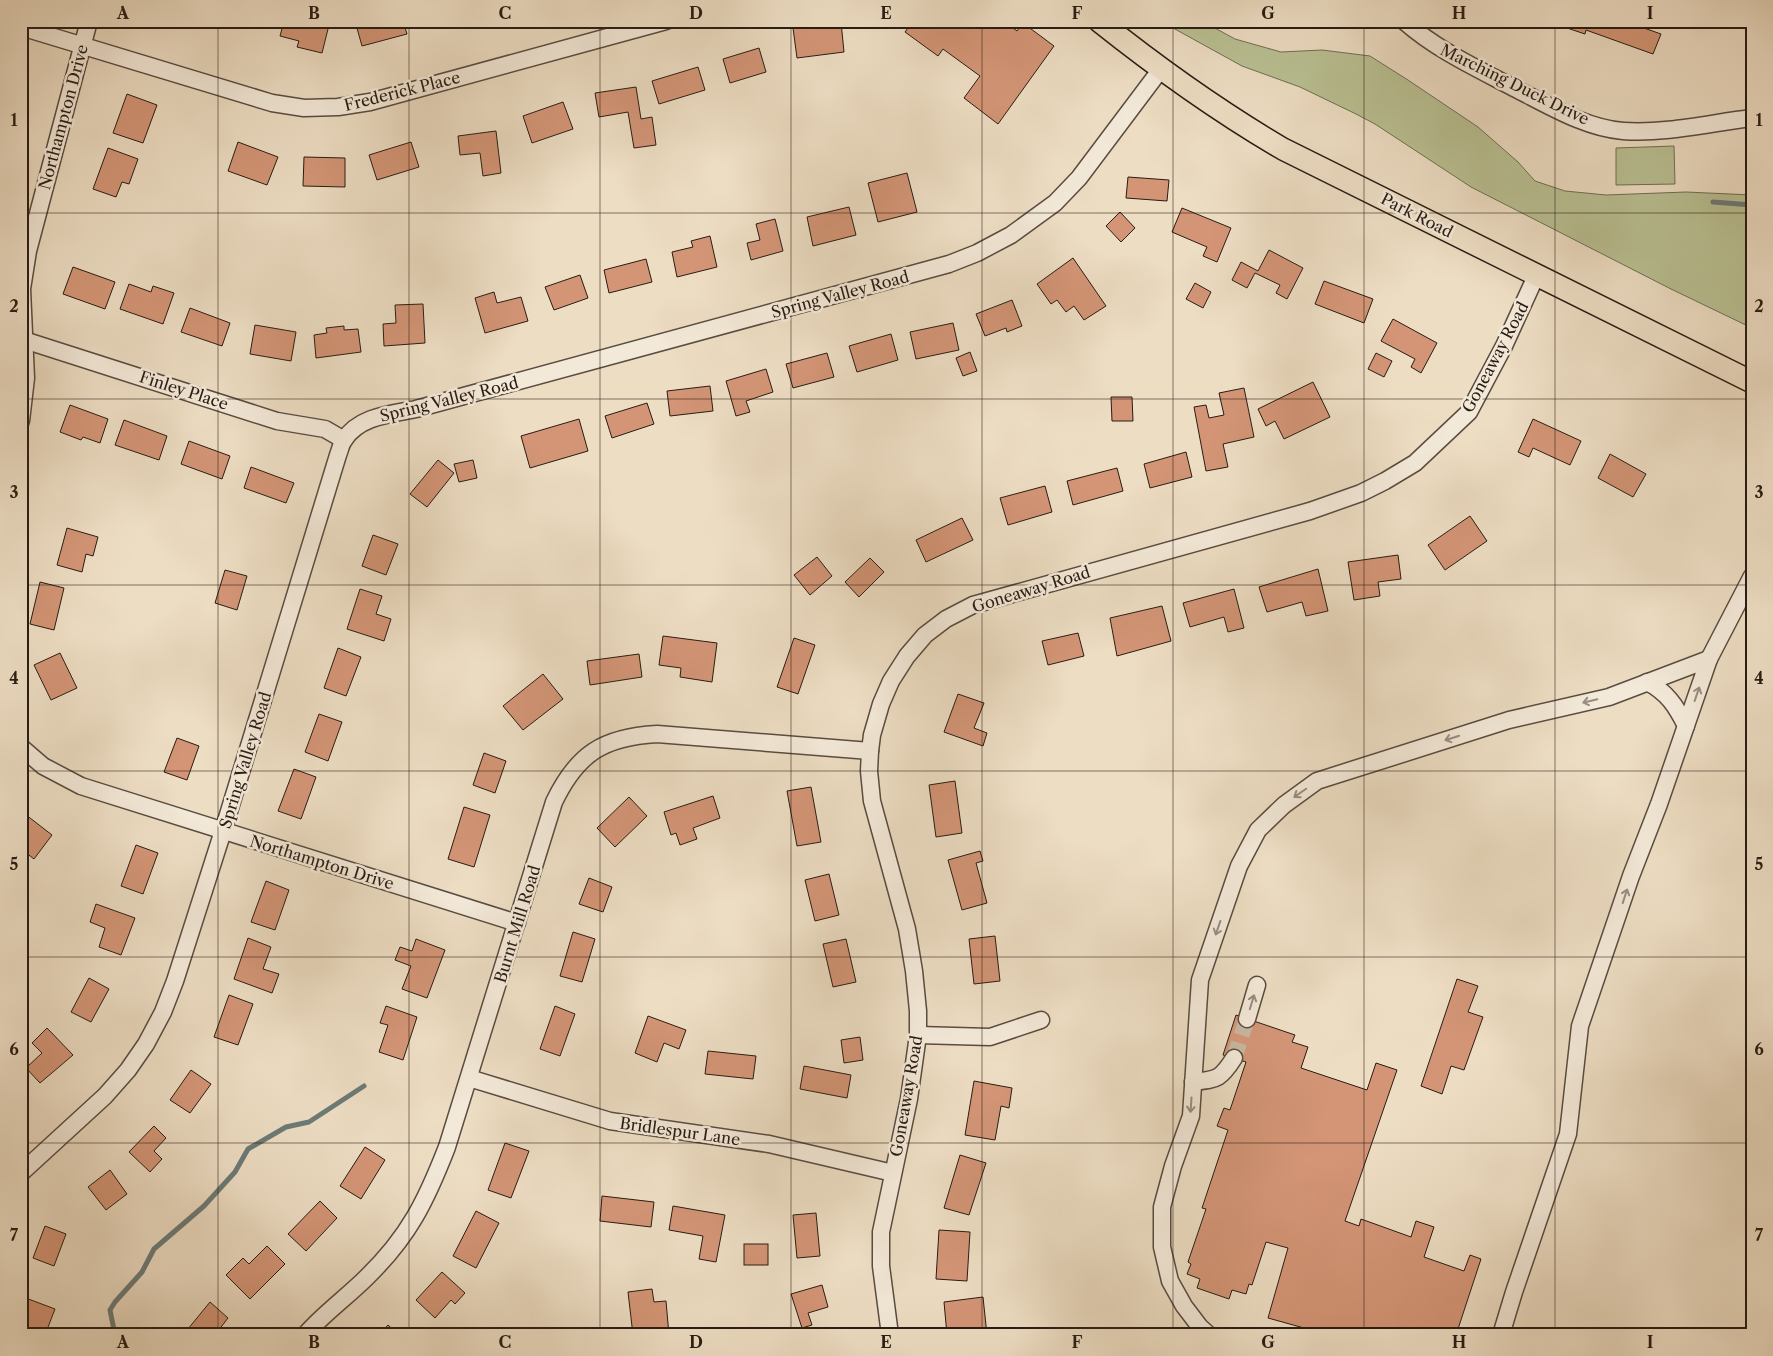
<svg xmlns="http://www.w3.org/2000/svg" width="1773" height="1356" font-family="'Libre Caslon Text',serif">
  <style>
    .green { fill: #b9c093; stroke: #706e54 }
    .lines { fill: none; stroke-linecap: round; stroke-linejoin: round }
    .stream { stroke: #6c7b78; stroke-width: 5 }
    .building { fill: #d39576; stroke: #281c14 }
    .minor-tunnel { stroke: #c6b6a0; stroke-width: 16; stroke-dasharray: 16 8; stroke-linecap: butt }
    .minor-casing { stroke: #594c40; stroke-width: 19 }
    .major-casing { stroke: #281c14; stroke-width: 24 }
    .minor { stroke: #f3e9d8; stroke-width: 16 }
    .major { stroke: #edddc3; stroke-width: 21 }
    .oneway { stroke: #988d80 }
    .grid { fill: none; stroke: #281c14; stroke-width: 1; stroke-opacity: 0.55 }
    .labels { text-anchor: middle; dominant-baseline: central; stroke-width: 5; stroke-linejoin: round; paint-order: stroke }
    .street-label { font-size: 16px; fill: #281c14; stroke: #f3e9d8 }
    .neatline { fill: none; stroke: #281c14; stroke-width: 2 }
    .grid-label { font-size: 16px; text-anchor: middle; font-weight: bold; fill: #281c14 }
  </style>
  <rect width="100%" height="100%" fill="#edddc3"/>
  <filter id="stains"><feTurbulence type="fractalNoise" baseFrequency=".004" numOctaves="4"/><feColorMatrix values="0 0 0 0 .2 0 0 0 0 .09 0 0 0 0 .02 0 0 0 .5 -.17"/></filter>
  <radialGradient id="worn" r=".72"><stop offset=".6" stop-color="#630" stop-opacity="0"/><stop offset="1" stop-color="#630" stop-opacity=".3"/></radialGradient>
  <g class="green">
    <path d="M1166 21H1202L1235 39 1281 52 1322 50 1370 56 1408 80 1478 127 1518 162 1535 181 1565 191 1606 195 1686 192 1752 195V328L1671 289 1471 187 1375 124 1356 114 1300 87 1242 66 1173 28Z"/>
    <path d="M1674 146 1675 184 1616 185V148Z"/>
  </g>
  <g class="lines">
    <g class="stream">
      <path d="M1713 202 1752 205"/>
      <path d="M115 1335 110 1310 115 1302 142 1272 154 1249 204 1206 235 1172 248 1149 286 1127 309 1122 364 1086"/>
    </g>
  </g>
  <g class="building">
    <path d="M284 21H330L322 53 297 47 299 41 280 36Z"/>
    <path d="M355 21H403L407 34 362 46Z"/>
    <path d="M913 21H1004L1017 31 1023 23 1054 46 998 124 964 98 980 76 943 49 938 56 905 32Z"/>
    <path d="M1558 21H1624L1661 34 1653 54 1586 30 1585 34 1561 26 1562 22Z"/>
    <path d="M841 22 844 52 797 58 793 28Z"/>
    <path d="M759 48 766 72 730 83 723 59Z"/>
    <path d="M698 67 705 90 659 104 652 81Z"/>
    <path d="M636 87 641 119 652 117 656 145 634 148 628 112 599 117 595 93Z"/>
    <path d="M127 94 157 105 143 143 113 133Z"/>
    <path d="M563 102 573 129 532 143 523 116Z"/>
    <path d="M496 131 501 173 483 176 480 153 460 155 458 136Z"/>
    <path d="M238 142 278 157 267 185 228 171Z"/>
    <path d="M411 142 419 167 377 180 369 155Z"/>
    <path d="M108 148 138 159 129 184 122 182 116 197 93 189Z"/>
    <path d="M304 157 345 158V187L303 186Z"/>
    <path d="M907 173 917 212 878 222 868 183Z"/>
    <path d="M1128 177 1169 180 1167 201 1126 198Z"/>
    <path d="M849 207 856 235 813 246 807 217Z"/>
    <path d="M1182 208 1231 228 1217 262 1203 256 1207 247 1172 232Z"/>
    <path d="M1120 212 1135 228 1121 242 1106 226Z"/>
    <path d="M775 219 783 251 751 260 747 243 760 240 756 224Z"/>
    <path d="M710 236 717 267 677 277 672 252 693 247 691 241Z"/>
    <path d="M1269 250 1303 268 1287 299 1276 293 1280 285 1255 273 1247 288 1232 280 1241 262 1258 271Z"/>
    <path d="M1073 258 1106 306 1084 320 1074 306 1066 312 1057 300 1051 304 1037 284Z"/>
    <path d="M646 259 652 282 609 293 604 270Z"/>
    <path d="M73 267 115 282 105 309 63 294Z"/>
    <path d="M580 275 588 298 554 310 545 287Z"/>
    <path d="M1324 281 1373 299 1364 323 1315 304Z"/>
    <path d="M1195 283 1211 292 1203 308 1186 299Z"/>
    <path d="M129 284 151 292 153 286 174 293 163 324 120 309Z"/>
    <path d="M494 292 497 303 521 297 528 321 485 333 475 298Z"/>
    <path d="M1012 300 1022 326 1007 332 1006 328 985 336 976 314Z"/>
    <path d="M423 304 425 343 384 346 383 324 396 323 395 305Z"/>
    <path d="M190 308 230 323 222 346 181 332Z"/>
    <path d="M1393 319 1437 343 1421 373 1411 367 1415 359 1381 341Z"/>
    <path d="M953 323 959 350 916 359 910 332Z"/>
    <path d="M255 325 296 332 291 361 250 354Z"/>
    <path d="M344 326V330L358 329 361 352 316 358 314 335 327 333 326 328Z"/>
    <path d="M891 334 898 360 857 372 849 346Z"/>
    <path d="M970 352 977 371 963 376 956 358Z"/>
    <path d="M827 353 834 377 793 388 786 364Z"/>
    <path d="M1376 353 1392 361 1384 377 1368 369Z"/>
    <path d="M766 369 773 392 746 401 750 412 736 416 726 381Z"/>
    <path d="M1313 382 1330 417 1284 439 1275 421 1266 426 1258 409Z"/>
    <path d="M710 386 713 411 670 416 667 391Z"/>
    <path d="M1244 388 1254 437 1223 444 1228 467 1206 471 1194 407 1206 405 1209 418 1224 415 1219 393Z"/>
    <path d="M1111 397H1132L1133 421H1112Z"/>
    <path d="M647 403 654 424 612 438 605 416Z"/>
    <path d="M70 405 108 419 100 443 83 437 81 440 60 432Z"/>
    <path d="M579 419 588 451 530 468 521 436Z"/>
    <path d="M1533 419 1581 441 1570 465 1533 448 1529 457 1518 452Z"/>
    <path d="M124 420 167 436 159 460 115 445Z"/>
    <path d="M189 441 230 456 222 479 181 464Z"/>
    <path d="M1186 452 1192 477 1150 488 1144 464Z"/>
    <path d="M1610 454 1646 474 1633 497 1598 478Z"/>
    <path d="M438 460 454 473 427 507 410 494Z"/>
    <path d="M473 460 477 478 459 482 454 464Z"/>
    <path d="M251 467 294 483 286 503 244 488Z"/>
    <path d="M1117 468 1123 491 1073 505 1067 481Z"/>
    <path d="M1045 486 1052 512 1008 525 1000 498Z"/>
    <path d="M1470 516 1487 541 1445 570 1428 545Z"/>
    <path d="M962 518 973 540 926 562 916 540Z"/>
    <path d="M67 528 98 537 93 556 86 554 82 572 57 565Z"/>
    <path d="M373 535 398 544 386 575 362 566Z"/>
    <path d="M1398 555 1401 579 1378 582 1380 596 1354 600 1348 562Z"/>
    <path d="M817 557 832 576 810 595 794 575Z"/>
    <path d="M870 558 884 572 859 597 845 582Z"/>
    <path d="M1318 569 1328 611 1306 616 1302 602 1267 612 1259 587Z"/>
    <path d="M225 570 247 576 237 610 215 603Z"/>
    <path d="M40 582 64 588 54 630 30 624Z"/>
    <path d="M360 589 382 596 376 614 391 619 384 641 347 629Z"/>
    <path d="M1234 589 1244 628 1228 632 1224 617 1190 627 1183 603Z"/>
    <path d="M1162 606 1171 641 1117 656 1110 618Z"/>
    <path d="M1078 633 1084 656 1048 665 1042 641Z"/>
    <path d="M663 636 717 643 712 682 680 677 681 668 659 665Z"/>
    <path d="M794 638 815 645 798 694 777 687Z"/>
    <path d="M338 648 361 657 346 696 324 688Z"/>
    <path d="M60 653 77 688 51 700 34 665Z"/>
    <path d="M639 654 642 677 590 685 587 661Z"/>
    <path d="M543 674 563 699 523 730 503 706Z"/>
    <path d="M958 694 984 703 974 728 987 733 983 746 944 732Z"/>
    <path d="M319 714 342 722 328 761 305 752Z"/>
    <path d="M177 738 199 746 187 780 164 772Z"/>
    <path d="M484 753 506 761 495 793 473 785Z"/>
    <path d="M294 769 316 777 301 819 278 811Z"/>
    <path d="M955 781 962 833 936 837 929 785Z"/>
    <path d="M811 787 821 842 797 846 787 791Z"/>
    <path d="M713 796 720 818 693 828 697 839 680 845 676 833 671 835 664 812Z"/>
    <path d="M629 797 647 816 615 847 597 828Z"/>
    <path d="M464 807 490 815 474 867 448 859Z"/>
    <path d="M21 811 52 835 34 859 21 849Z"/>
    <path d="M136 845 158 853 143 894 121 886Z"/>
    <path d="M980 851 983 861 976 863 987 903 962 910 948 860Z"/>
    <path d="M829 874 839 915 815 921 805 880Z"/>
    <path d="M589 878 612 887 603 912 579 904Z"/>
    <path d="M266 881 289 890 275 930 251 922Z"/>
    <path d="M96 904 135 918 121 955 99 947 105 928 90 922Z"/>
    <path d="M573 932 595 939 582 982 560 976Z"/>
    <path d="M995 936 1000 981 974 984 969 939Z"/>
    <path d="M248 938 271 947 263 969 279 974 272 993 234 979Z"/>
    <path d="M416 939 445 950 427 998 402 989 411 966 395 960 400 947 412 951Z"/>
    <path d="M846 939 856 982 833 987 823 944Z"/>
    <path d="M89 978 109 989 91 1022 71 1012Z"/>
    <path d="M1457 979 1478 986 1468 1012 1483 1017 1464 1070 1451 1066 1442 1094 1421 1086Z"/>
    <path d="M229 995 253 1004 238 1045 214 1037Z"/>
    <path d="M386 1006 417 1017 403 1060 379 1052 388 1025 380 1023Z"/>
    <path d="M555 1006 575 1014 560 1056 540 1049Z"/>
    <path d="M1236 1015 1295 1035 1292 1042 1308 1047 1301 1068 1367 1090 1376 1063 1397 1070 1345 1221 1359 1226 1361 1219 1411 1237 1416 1221 1434 1227 1424 1257 1464 1271 1470 1255 1481 1259 1456 1335H1329L1268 1318 1288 1248 1266 1242 1252 1285 1249 1284 1246 1294 1232 1290 1229 1299 1197 1288 1200 1279 1187 1274 1191 1264 1188 1262 1206 1209 1202 1208 1228 1130 1217 1126 1224 1108 1230 1110 1246 1062 1223 1055Z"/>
    <path d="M648 1016 686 1030 679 1049 664 1043 657 1062 635 1053Z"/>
    <path d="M47 1028 73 1055 40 1083 26 1068 42 1053 32 1043Z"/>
    <path d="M860 1037 863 1060 844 1063 841 1040Z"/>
    <path d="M708 1051 756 1056 753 1079 705 1074Z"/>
    <path d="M804 1066 851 1075 847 1098 800 1089Z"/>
    <path d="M191 1070 211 1084 190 1113 170 1100Z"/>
    <path d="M974 1081 1012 1088 1009 1108 1001 1106 995 1140 965 1135Z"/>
    <path d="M154 1126 166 1138 154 1151 162 1159 150 1172 129 1152Z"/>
    <path d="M505 1143 529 1151 511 1198 488 1190Z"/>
    <path d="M365 1147 385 1160 361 1199 340 1186Z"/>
    <path d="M960 1155 986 1163 969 1215 944 1208Z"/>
    <path d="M110 1170 127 1194 106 1210 88 1187Z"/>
    <path d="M602 1196 654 1202 651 1227 600 1221Z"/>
    <path d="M320 1201 337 1218 306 1251 288 1234Z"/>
    <path d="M673 1206 725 1215 716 1262 699 1259 703 1236 669 1230Z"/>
    <path d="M476 1211 499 1223 476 1268 453 1256Z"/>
    <path d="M816 1213 820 1256 797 1258 793 1215Z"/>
    <path d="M45 1226 66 1234 54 1266 33 1258Z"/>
    <path d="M939 1230 970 1232 967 1281 936 1279Z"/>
    <rect x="744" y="1244" width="24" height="21"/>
    <path d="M267 1246 285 1264 250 1299 226 1275 243 1258 249 1264Z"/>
    <path d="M442 1272 465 1293 455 1304 451 1300 435 1318 416 1300Z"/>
    <path d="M822 1285 828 1307 808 1313 812 1325 802 1328 791 1294Z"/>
    <path d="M652 1289 654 1302 666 1301 669 1335H633L628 1292Z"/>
    <path d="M23 1297 55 1309 45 1335H21V1301Z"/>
    <path d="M983 1297 987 1335H947L944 1302Z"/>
    <path d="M210 1302 228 1318 215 1335H183Z"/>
    <path d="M388 1325 399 1335H379Z"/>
  </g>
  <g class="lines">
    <path class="minor-tunnel" d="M1234 1058 1247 1019"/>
    <g class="minor-casing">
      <g id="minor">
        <path d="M1404 21C1437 50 1476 68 1514 88 1548 105 1585 128 1623 131 1666 134 1710 123 1752 118"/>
        <path d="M21 27 272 103 304 108 338 107 370 102 666 21"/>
        <path d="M24 340 277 421 325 429 344 440"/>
        <path d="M21 421 26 378 22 289 28 251 89 21"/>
        <path d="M1709 659 1752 576"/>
        <path d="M1647 682C1667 692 1676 706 1686 726"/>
        <path d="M21 747 43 766 81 786 517 923"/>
        <path d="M1247 1019 1257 985"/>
        <path d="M918 1035 990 1037 1041 1020"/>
        <path d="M469 1078 610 1121 769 1144 893 1173"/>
        <path d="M1193 1082C1217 1079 1220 1080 1234 1058"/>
        <path d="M21 1173 105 1096 128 1070 146 1044 163 1012 175 981 223 831 338 455C340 450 341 444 344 440 359 416 391 414 416 409L949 264 977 253 1011 235 1055 203 1079 178 1161 69"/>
        <path d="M305 1335C323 1314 347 1297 367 1277 409 1236 426 1201 447 1147L554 802C577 754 603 737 657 734L870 751"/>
        <path d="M890 1335 881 1266V1232L909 1099 918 1035V1011L914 971 907 929 872 801 869 771 870 751 872 735 881 704 891 681 907 656 925 635 946 619 973 605 1310 511 1361 493 1385 481 1415 463 1469 412 1504 346 1536 276"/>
        <path d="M1209 1335 1200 1327 1184 1306 1170 1281 1162 1247V1207L1173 1166 1191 1116 1200 980 1239 866 1258 830 1284 805 1317 781 1509 720 1609 697 1709 659 1659 804 1631 876 1580 1026 1568 1134 1514 1292 1501 1335"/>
      </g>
    </g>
    <g class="major-casing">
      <path id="major" d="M1099 21C1158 68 1218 111 1283 149L1752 382"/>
    </g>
    <use href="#minor" class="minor"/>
    <use href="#major" class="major"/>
  </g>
  <defs><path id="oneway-shaft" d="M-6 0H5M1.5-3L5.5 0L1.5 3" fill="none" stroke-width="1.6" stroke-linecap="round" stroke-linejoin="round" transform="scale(1.25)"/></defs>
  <g class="oneway">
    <use href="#oneway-shaft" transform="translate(1697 694) rotate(-71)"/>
    <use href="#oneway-shaft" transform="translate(1590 701) rotate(167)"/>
    <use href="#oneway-shaft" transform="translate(1452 738) rotate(162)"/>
    <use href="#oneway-shaft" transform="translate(1300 793) rotate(145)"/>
    <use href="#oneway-shaft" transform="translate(1625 896) rotate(-72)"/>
    <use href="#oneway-shaft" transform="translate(1218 928) rotate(109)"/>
    <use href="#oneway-shaft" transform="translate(1252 1002) rotate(-73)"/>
    <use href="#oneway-shaft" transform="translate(1191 1105) rotate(94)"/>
  </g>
  <path class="grid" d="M218 21V1335M409 21V1335M600 21V1335M791 21V1335M982 21V1335M1173 21V1335M1364 21V1335M1555 21V1335M21 213H1752M21 399H1752M21 585H1752M21 771H1752M21 957H1752M21 1143H1752"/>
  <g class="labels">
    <g class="street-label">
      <text transform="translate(1515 84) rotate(26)">Marching Duck Drive</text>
      <text transform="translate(402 91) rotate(-14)">Frederick Place</text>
      <text transform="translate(63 117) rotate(-75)">Northampton Drive</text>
      <text transform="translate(1417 215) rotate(27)">Park Road</text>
      <text transform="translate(840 294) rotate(-15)">Spring Valley Road</text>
      <text transform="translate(1495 357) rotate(-62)">Goneaway Road</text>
      <text transform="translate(184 390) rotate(18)">Finley Place</text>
      <text transform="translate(449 399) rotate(-14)">Spring Valley Road</text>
      <text transform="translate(1031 589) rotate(-17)">Goneaway Road</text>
      <text transform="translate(245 760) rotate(-73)">Spring Valley Road</text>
      <text transform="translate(322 862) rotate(17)">Northampton Drive</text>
      <text transform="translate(517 924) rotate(-73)">Burnt Mill Road</text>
      <text transform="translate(906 1096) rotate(-80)">Goneaway Road</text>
      <text transform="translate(680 1131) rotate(8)">Bridlespur Lane</text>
    </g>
  </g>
  <rect width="1773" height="1356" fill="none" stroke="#edddc3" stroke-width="55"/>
  <rect x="28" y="28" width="1718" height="1300" class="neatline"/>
  <g class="grid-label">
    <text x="123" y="19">A</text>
    <text x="314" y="19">B</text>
    <text x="505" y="19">C</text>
    <text x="696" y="19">D</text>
    <text x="886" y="19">E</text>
    <text x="1077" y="19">F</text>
    <text x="1268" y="19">G</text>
    <text x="1459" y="19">H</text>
    <text x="1650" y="19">I</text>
    <text x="14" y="126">1</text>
    <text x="1759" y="126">1</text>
    <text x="14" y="312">2</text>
    <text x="1759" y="312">2</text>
    <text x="14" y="498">3</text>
    <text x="1759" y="498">3</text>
    <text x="14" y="684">4</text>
    <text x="1759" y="684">4</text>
    <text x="14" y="870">5</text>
    <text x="1759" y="870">5</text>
    <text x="14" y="1055">6</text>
    <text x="1759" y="1055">6</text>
    <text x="14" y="1241">7</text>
    <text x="1759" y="1241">7</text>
    <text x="123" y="1348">A</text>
    <text x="314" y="1348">B</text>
    <text x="505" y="1348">C</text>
    <text x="696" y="1348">D</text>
    <text x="886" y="1348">E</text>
    <text x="1077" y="1348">F</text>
    <text x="1268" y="1348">G</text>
    <text x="1459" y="1348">H</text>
    <text x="1650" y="1348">I</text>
  </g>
  <rect width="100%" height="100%" filter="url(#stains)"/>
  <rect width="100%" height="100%" fill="url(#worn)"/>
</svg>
